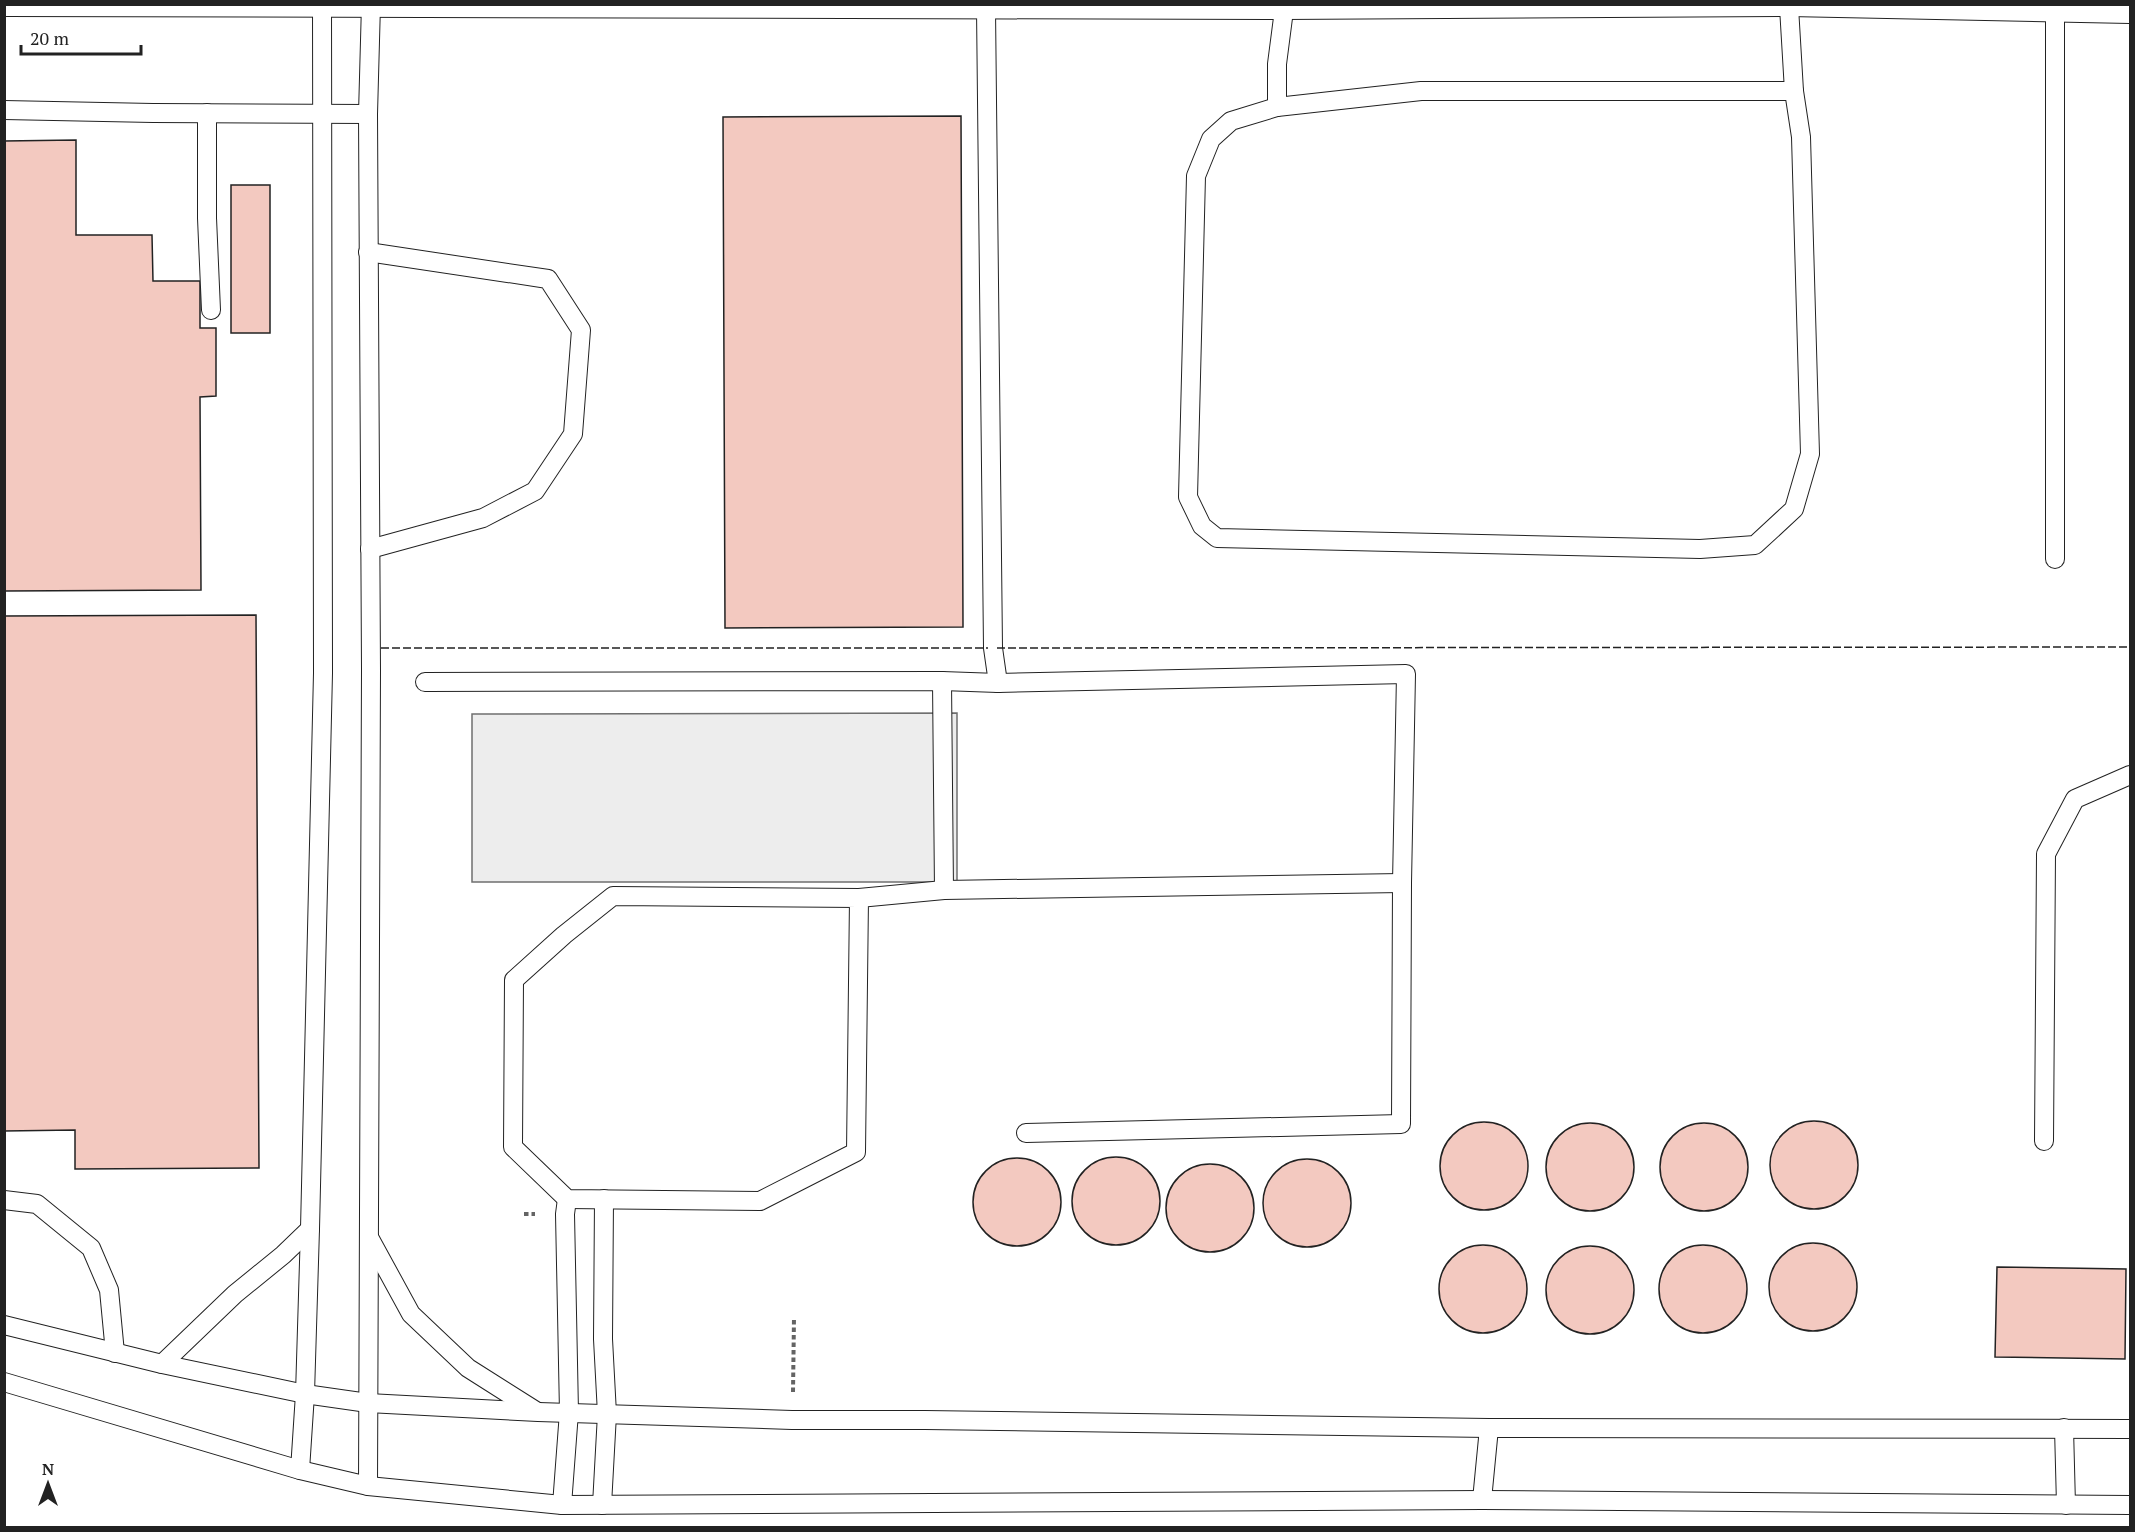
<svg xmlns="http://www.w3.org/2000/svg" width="2135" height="1532" font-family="'PT Serif',serif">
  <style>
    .parking { fill: #ededed; stroke: #6f6f6f; stroke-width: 1.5 }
    .building { fill: #f3c9c0; stroke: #222; stroke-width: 1.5 }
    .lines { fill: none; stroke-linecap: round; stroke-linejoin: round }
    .service-casing { stroke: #222; stroke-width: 20 }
    .path { stroke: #646464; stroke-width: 4; stroke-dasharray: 4.5 3; stroke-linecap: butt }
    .service { stroke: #fff; stroke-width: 18 }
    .fence { stroke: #222; stroke-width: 1.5; stroke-dasharray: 8 3; stroke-linecap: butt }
  </style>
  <rect width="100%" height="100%" fill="#fff"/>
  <path class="parking" d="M957 713V882H472V714Z"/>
  <g class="building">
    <path d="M961 116 963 627 725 628 723 117Z"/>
    <path d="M76 140V235H152L153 281H200V328H216V396L200 397 201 590 4 591V141Z"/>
    <rect x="231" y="185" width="39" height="148"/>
    <path d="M256 615 259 1168 75 1169V1130L4 1131V616Z"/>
    <circle cx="1814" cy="1165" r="44"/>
    <circle cx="1484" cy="1166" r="44"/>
    <circle cx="1704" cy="1167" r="44"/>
    <circle cx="1590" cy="1167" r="44"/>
    <circle cx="1116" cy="1201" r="44"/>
    <circle cx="1017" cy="1202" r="44"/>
    <circle cx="1307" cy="1203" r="44"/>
    <circle cx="1210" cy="1208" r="44"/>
    <circle cx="1813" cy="1287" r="44"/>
    <circle cx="1703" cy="1289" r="44"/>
    <circle cx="1483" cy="1289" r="44"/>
    <circle cx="1590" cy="1290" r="44"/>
    <path d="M1997 1267 2126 1269 2125 1359 1995 1357Z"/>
  </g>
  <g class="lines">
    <g class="service-casing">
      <g id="service">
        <path d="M4 7 1284 10 1789 7 2130 14"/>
        <path d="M986 9 993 648 998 683"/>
        <path d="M1284 10 1277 64V107L1421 91H1794L1789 7"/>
        <path d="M2055 12V559"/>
        <path d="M1277 107 1231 121 1211 139 1196 176 1188 497 1202 526 1217 538 1700 549 1755 545 1794 509 1810 454 1801 137 1794 91"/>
        <path d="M4 110 153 113 368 114"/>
        <path d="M207 113V218L211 310"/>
        <path d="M368 252 548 279 581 330 573 434 535 491 483 518 370 549"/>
        <path d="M942 681 944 890"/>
        <path d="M425 682 942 681 998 683 1406 674 1402 883 1401 1124 1026 1133"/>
        <path d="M859 898 856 1152 760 1201 567 1199 513 1147 514 980 564 935 613 896 859 898 944 890 1402 883"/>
        <path d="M2044 1141 2046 854 2075 799 2130 775"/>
        <path d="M4 1200 37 1204 91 1248 109 1290 115 1353"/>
        <path d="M370 1239 411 1314 468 1368 536 1411"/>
        <path d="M4 1325 162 1364 305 1394 368 1403 538 1412 792 1420H925L1489 1428 2130 1429"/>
        <path d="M162 1364 235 1294 283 1255 310 1229"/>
        <path d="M4 1382 300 1470 368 1486 562 1505 1482 1500 2130 1505"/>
        <path d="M2064 1428 2066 1505"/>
        <path d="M300 1470 305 1394 310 1229 323 673 322 4"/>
        <path d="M368 1486 371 670 368 114 371 4"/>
        <path d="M1482 1500 1489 1428"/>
        <path d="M562 1505 569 1412 565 1214 567 1199"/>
        <path d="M602 1505 607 1414 603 1339 604 1199"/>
      </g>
    </g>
    <g class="path">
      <path d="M524 1214H535"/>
      <path d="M793 1392 794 1317"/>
    </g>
    <use href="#service" class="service"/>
    <g class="fence">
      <path d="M381 648H988"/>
      <path d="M997 648 2130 647"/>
    </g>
  </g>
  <rect width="2135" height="1532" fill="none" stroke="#222222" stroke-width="12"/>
  <g transform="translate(48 1484)" stroke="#ffffff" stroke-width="4.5" paint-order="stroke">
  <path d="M0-4.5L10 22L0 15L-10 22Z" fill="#222222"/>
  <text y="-9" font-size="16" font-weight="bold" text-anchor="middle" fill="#222222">N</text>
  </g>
  <path d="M21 45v9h120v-9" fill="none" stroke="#222222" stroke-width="3"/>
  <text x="30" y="45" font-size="18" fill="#222222" stroke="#ffffff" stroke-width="4.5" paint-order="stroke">20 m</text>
</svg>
